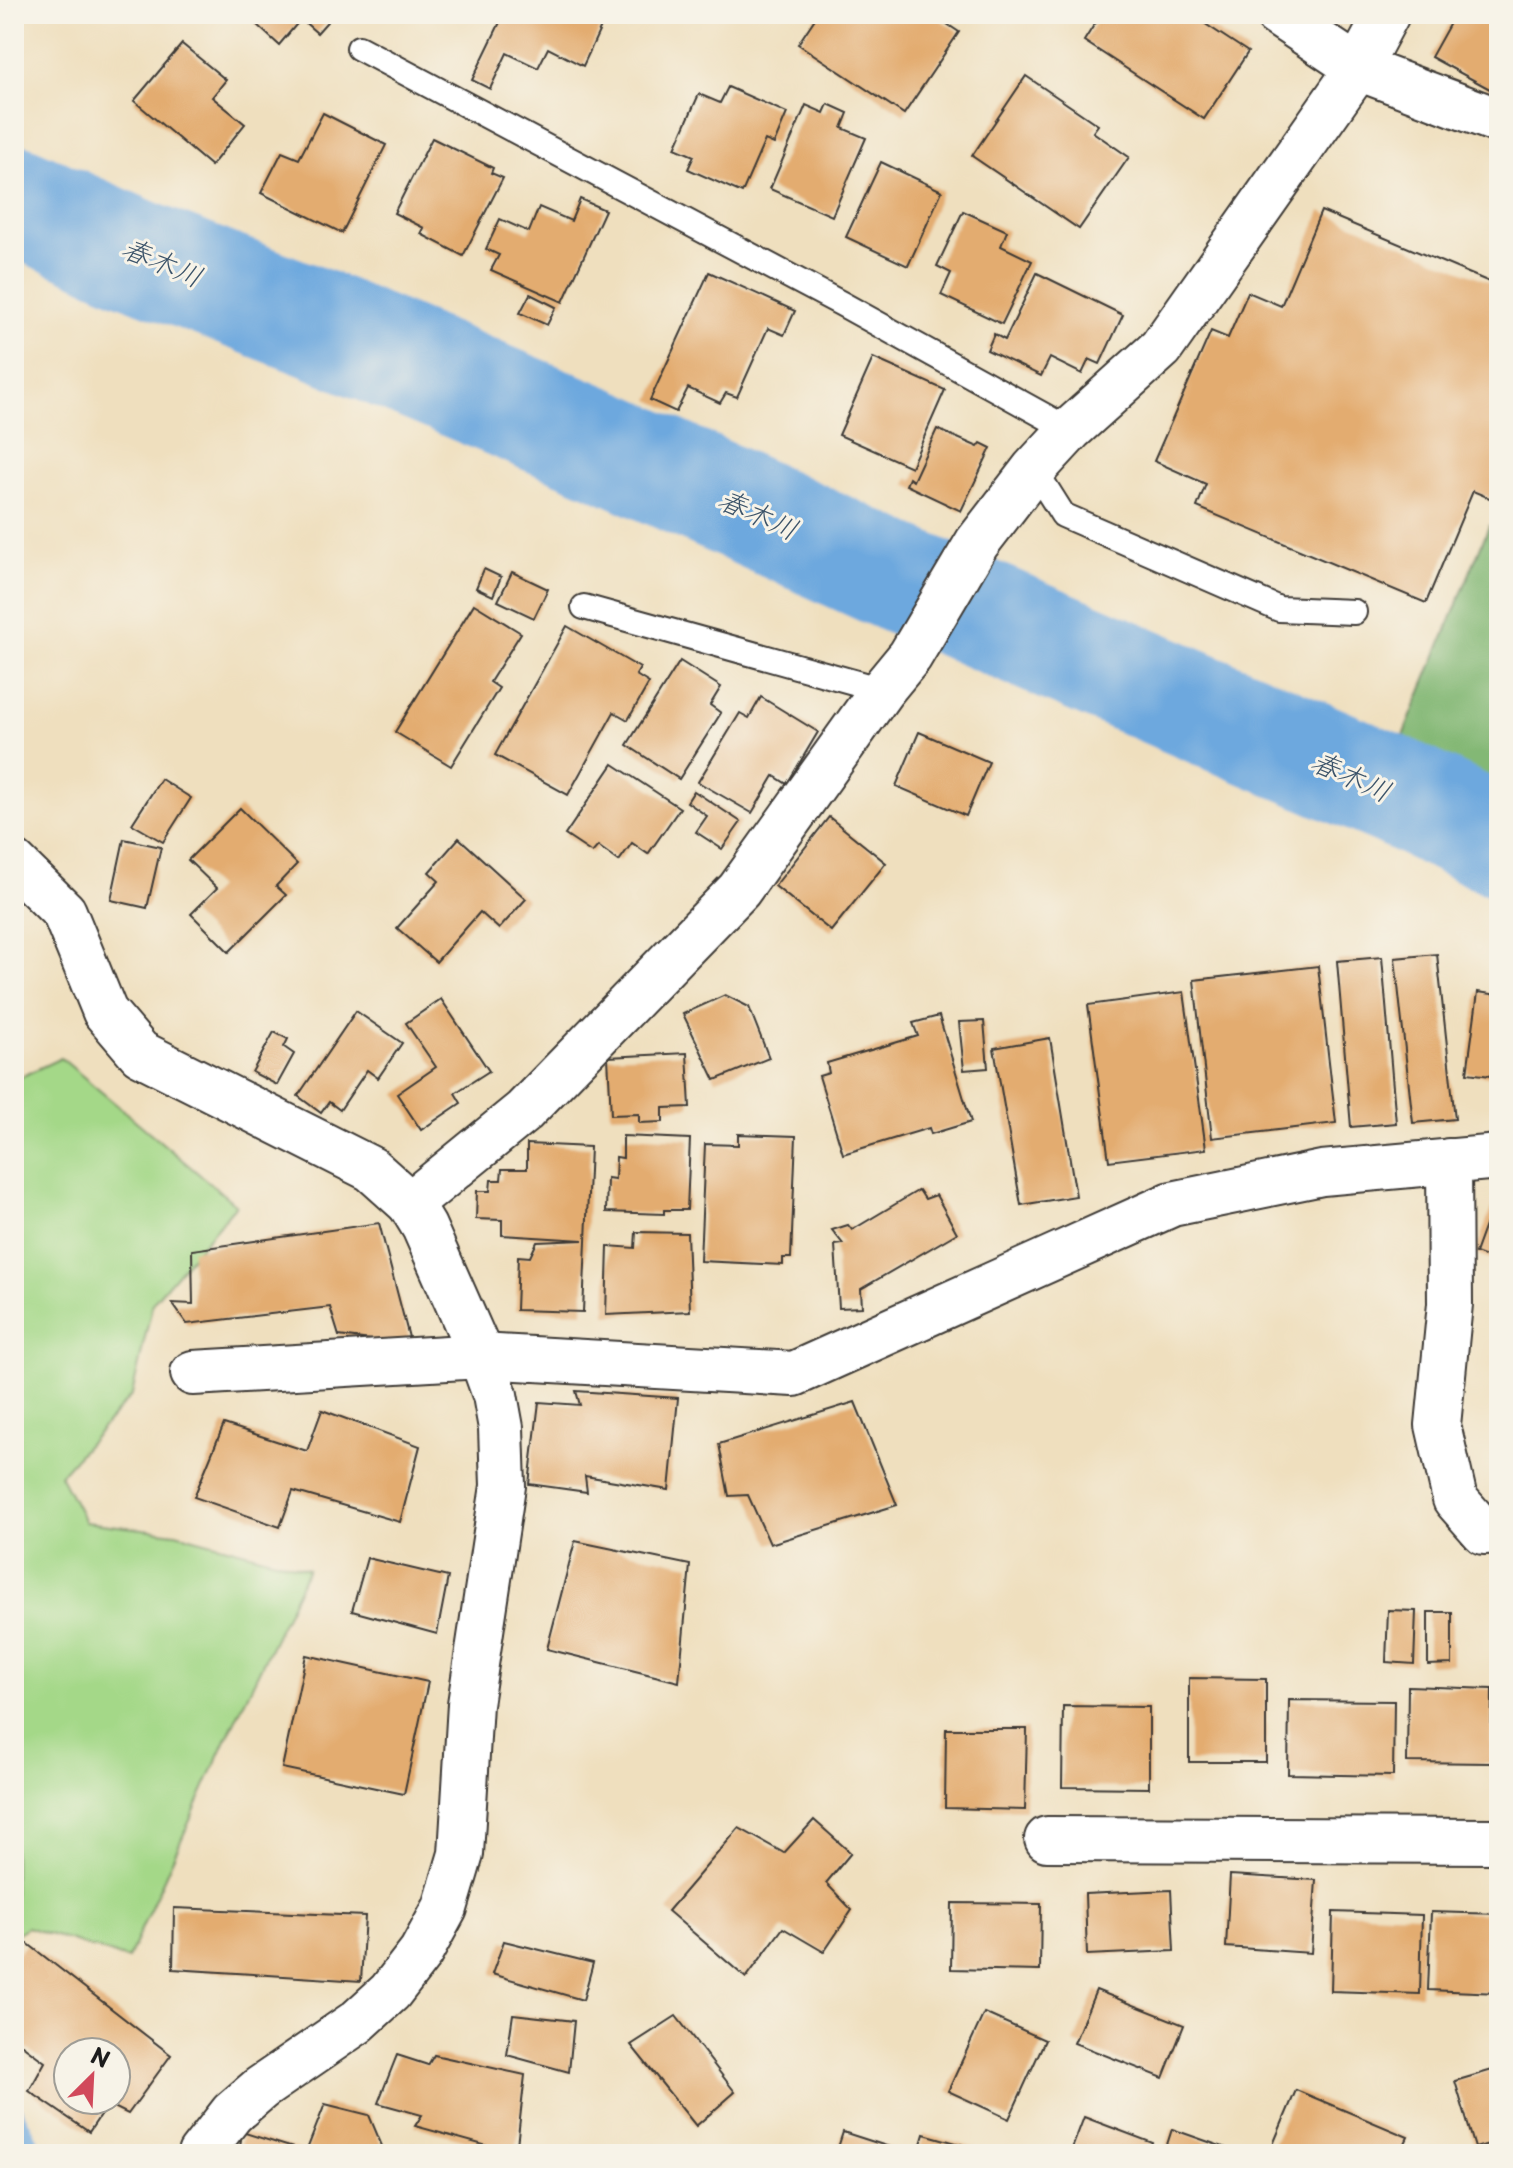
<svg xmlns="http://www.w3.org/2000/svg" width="1513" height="2168" font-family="'Playpen Sans','Klee One',sans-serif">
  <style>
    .green { fill: #a4d888; stroke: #607a52; stroke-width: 2 }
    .forest { fill: #83b874; stroke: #506a48; stroke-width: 2 }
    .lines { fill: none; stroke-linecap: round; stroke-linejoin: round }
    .stream { stroke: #6da8de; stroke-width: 18 }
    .river { stroke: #6da8de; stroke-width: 110 }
    .building { fill: #e3ac70; fill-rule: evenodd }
    .service-casing { stroke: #3c3934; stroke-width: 28 }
    .minor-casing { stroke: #3c3934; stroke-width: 48 }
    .service { stroke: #fff; stroke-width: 24 }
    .minor { stroke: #fff; stroke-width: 44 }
    .labels { text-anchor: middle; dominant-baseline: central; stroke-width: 6; stroke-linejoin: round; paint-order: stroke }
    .water-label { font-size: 28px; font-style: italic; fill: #3c546a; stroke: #f7f3e8 }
  </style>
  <rect width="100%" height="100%" fill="#f7f3e8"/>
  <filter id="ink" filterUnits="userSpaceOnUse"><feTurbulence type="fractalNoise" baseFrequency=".0125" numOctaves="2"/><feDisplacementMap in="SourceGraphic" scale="16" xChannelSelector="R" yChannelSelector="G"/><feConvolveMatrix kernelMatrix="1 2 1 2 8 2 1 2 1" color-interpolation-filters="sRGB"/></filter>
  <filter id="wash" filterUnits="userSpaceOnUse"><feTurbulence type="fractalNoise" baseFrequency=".006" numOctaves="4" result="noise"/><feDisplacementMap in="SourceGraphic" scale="32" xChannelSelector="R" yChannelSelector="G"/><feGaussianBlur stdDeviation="1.8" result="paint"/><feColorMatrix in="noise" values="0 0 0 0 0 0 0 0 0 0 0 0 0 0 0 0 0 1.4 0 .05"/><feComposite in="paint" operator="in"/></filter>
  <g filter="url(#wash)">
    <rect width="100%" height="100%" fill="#efdfbe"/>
    <path class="green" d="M61 1058 236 1205 153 1302 132 1395 60 1475 85 1522 176 1533 308 1569 225 1742 128 1959 27 1927 14 1935V1080Z"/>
    <path class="forest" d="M1489 526 1499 531V864L1382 787Z"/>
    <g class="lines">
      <path class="stream" d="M14 2112 36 2154"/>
      <path class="river" d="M14 199 135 253 320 325 603 444 888 574 1397 792 1499 841"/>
    </g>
    <g id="blocks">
      <g class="building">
        <path d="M245 14H334L317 33 301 19 279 45Z"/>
        <path d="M504 14H607L583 66 548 48 538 68 507 53 490 89 472 80Z"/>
        <path d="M818 14H932L959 32 904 114 798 44Z"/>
        <path d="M1101 14H1190L1248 52 1204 119 1084 41Z"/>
        <path d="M1455 14H1499V94L1431 57Z"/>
        <path d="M182 44 226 80 212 97 245 124 211 166 134 101Z"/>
        <path d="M1026 76 1098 125 1093 132 1129 157 1079 229 972 156Z"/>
        <path d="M728 87 787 113 774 144 765 140 742 193 688 169 694 156 675 148 699 94 720 103Z"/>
        <path d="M828 104 848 113 842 128 866 138 832 216 770 189 806 105 824 113Z"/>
        <path d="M323 113 386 145 342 233 261 193 282 152 299 159Z"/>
        <path d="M432 138 493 168 491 173 503 178 463 256 421 234 424 228 394 213Z"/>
        <path d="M881 162 942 191 908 266 846 237Z"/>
        <path d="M580 199 605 210 563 302 491 270 499 255 486 249 500 219 529 232 539 207 571 221Z"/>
        <path d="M963 211 1007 231 1001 246 1032 261 1002 324 941 295 951 273 937 266Z"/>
        <path d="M1321 211 1499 286V502L1473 491 1426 603 1197 507 1206 484 1154 461 1211 331 1228 338 1248 292 1281 306Z"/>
        <path d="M709 272 795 311 784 335 768 328 737 397 726 393 720 403 688 388 676 412 650 400Z"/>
        <path d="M1037 273 1123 315 1100 364 1089 359 1082 374 1050 358 1041 376 987 350 994 334 1005 340Z"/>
        <path d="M530 294 556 307 547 325 520 313Z"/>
        <path d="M873 358 945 390 911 467 839 435Z"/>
        <path d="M937 429 978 447 981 443 991 448 961 511 906 485 909 478 913 481Z"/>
        <path d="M484 569 501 577 493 596 476 588Z"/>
        <path d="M512 572 548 589 534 618 498 601Z"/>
        <path d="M474 604 521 633 490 682 499 688 451 766 395 732Z"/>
        <path d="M567 626 640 668 636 675 649 683 628 720 614 712 568 795 495 755Z"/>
        <path d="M680 661 721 687 710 705 721 713 679 779 627 745Z"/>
        <path d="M761 697 818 732 787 784 774 776 752 813 698 782 740 713 749 718Z"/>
        <path d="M919 732 989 762 966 816 896 786Z"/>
        <path d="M613 764 680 808 648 854 632 843 619 861 598 846 592 853 565 835Z"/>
        <path d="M161 779 191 798 163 842 132 824Z"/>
        <path d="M694 791 741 822 722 849 696 832 707 816 687 802Z"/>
        <path d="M240 808 297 864 276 886 286 895 229 952 191 914 217 888 188 860Z"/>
        <path d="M829 817 886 863 831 931 775 886Z"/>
        <path d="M459 838 526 899 499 929 480 912 436 962 397 928 439 881 429 872Z"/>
        <path d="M124 839 161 847 147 908 111 900Z"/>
        <path d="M1437 954 1455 1119 1413 1123 1395 958Z"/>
        <path d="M1382 957 1396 1123 1351 1127 1337 961Z"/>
        <path d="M1318 966 1336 1123 1212 1138 1194 980Z"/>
        <path d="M1184 992 1206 1149 1109 1161 1088 1005Z"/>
        <path d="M1478 992 1499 995V1077L1467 1073Z"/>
        <path d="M725 995 749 1007 769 1058 715 1080 683 1014Z"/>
        <path d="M441 999 489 1071 455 1093 461 1103 421 1130 397 1094 436 1067 406 1023Z"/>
        <path d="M356 1011 402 1043 378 1078 367 1070 340 1110 329 1102 321 1113 298 1096Z"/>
        <path d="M939 1016 971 1122 931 1134 929 1128 843 1154 819 1076 829 1073 827 1063 918 1036 913 1023Z"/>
        <path d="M984 1021 988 1068 964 1070 959 1022Z"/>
        <path d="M274 1032 288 1039 284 1047 294 1054 277 1085 252 1072Z"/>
        <path d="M1050 1038 1076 1196 1021 1205 994 1048Z"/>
        <path d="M687 1053 690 1107 663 1108V1122L639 1123V1114L611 1115 608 1057Z"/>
        <path d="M738 1134 796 1136 791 1258H783V1265L700 1261 705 1144 738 1145Z"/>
        <path d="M623 1136 690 1139 687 1210H664V1214L606 1212 607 1178 615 1179 616 1157 623 1158Z"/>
        <path d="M527 1144 590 1147 583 1312 516 1310 518 1256 530 1257 537 1242 583 1240 502 1235V1220L476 1219 477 1191H490L491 1180H501L502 1169H527Z"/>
        <path d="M1499 1187V1262L1475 1253Z"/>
        <path d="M919 1190 925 1199 936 1195 957 1233 861 1289 862 1307 839 1308 835 1245 843 1244 832 1230 848 1225 852 1230Z"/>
        <path d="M379 1223 411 1345 339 1336 330 1307 187 1324 172 1303 193 1304 192 1250Z"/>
        <path d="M636 1232 687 1233 690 1311 606 1315 608 1246 635 1248Z"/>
        <path d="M576 1391 678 1398 669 1490 585 1476 587 1492 529 1484 539 1402 580 1405Z"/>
        <path d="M855 1402 897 1505 770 1544 748 1495 729 1496 719 1444Z"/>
        <path d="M322 1410 420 1446 400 1522 293 1491 280 1527 194 1497 224 1424 307 1451Z"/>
        <path d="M575 1541 690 1565 679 1682 547 1649Z"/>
        <path d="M367 1558 448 1577 437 1634 352 1611Z"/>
        <path d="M1388 1610 1416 1611 1414 1664 1386 1662Z"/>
        <path d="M1428 1612H1452V1664L1428 1665Z"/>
        <path d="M306 1655 428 1682 404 1794 282 1768Z"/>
        <path d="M1189 1678 1266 1679V1762H1189Z"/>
        <path d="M1408 1686 1492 1689 1491 1763 1407 1762Z"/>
        <path d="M1289 1700 1394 1701 1393 1776 1288 1774Z"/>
        <path d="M1063 1706 1149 1707V1788L1062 1787Z"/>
        <path d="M946 1729H1027L1025 1810 945 1808Z"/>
        <path d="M814 1820 851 1853 826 1883 852 1910 824 1952 783 1928 746 1978 668 1911 739 1828 784 1853Z"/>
        <path d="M1230 1875 1316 1880 1311 1953 1226 1947Z"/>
        <path d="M1171 1890 1174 1951 1087 1955 1085 1894Z"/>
        <path d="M952 1903 1041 1904 1040 1971 951 1969Z"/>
        <path d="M174 1908 365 1916 361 1981 173 1969Z"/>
        <path d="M1333 1912 1422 1915 1420 1994 1331 1991Z"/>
        <path d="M1431 1912 1499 1914V1993L1428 1990Z"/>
        <path d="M504 1941 593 1963 583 2000 492 1974Z"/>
        <path d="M27 1943 171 2055 128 2114 108 2104 89 2132 29 2091 45 2062 14 2039V1958ZM68 2052H116V2100H68Z"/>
        <path d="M1096 1990 1184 2025 1163 2078 1074 2043Z"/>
        <path d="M984 2013 1045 2040 1009 2119 948 2091Z"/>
        <path d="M513 2014 574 2021 569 2072 507 2055Z"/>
        <path d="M676 2016 735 2092 696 2126 631 2045Z"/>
        <path d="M397 2055 428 2065 434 2055 525 2075 516 2154 415 2126 422 2115 378 2103Z"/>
        <path d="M1499 2068V2141L1475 2148 1455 2081Z"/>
        <path d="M1296 2090 1408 2137 1400 2154H1269Z"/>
        <path d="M325 2104 369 2115 382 2146 380 2154H239L242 2132 306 2152Z"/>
        <path d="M1084 2117 1153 2143 1149 2154H1070Z"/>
        <path d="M1172 2129 1243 2154H1164Z"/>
        <path d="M843 2132 908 2153V2154H836Z"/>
        <path d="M924 2134 992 2153V2154H918Z"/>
      </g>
    </g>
  </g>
  <g filter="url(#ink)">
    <use href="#blocks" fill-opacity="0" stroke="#3c3934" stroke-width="2"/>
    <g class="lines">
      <g class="service-casing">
        <g id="service">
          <path d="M359 48 842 304 1070 430"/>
          <path d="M1034 469 1063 515 1279 609 1354 612"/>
          <path d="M584 607 882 690"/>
        </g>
      </g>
      <g class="minor-casing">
        <g id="minor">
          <path d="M1277 14 1358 68 1499 121"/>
          <path d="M14 863 64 912 105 1012 140 1053 371 1169 410 1204 424 1227 481 1356 495 1395 501 1428 503 1486 470 1704 461 1854 445 1908 421 1952 390 1992 357 2022 261 2088 232 2113 200 2154"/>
          <path d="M1449 1161 1450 1304 1438 1425 1455 1499 1484 1532 1499 1531"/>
          <path d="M410 1204 524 1111 739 890 882 690 910 656 977 543 1034 469 1070 430 1161 348 1358 68 1387 14"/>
          <path d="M193 1373 481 1356 794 1374 1172 1204 1322 1173 1499 1157"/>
          <path d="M1047 1839 1499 1841"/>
        </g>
      </g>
      <use href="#service" class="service"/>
      <use href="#minor" class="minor"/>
    </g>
  </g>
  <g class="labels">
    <g class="water-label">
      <text transform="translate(163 261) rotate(23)">春木川</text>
      <text transform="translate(759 513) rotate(24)">春木川</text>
      <text transform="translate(1352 775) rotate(24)">春木川</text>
    </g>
  </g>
  <rect width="1513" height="2168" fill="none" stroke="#f7f3e8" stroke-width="48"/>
  <g transform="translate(92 2076) rotate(24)"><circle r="38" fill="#f7f3e8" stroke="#9f9d96" stroke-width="2"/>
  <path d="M0-6L14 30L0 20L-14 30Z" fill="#d1495b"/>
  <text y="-12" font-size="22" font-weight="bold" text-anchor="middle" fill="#1c1c1c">N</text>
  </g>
</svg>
